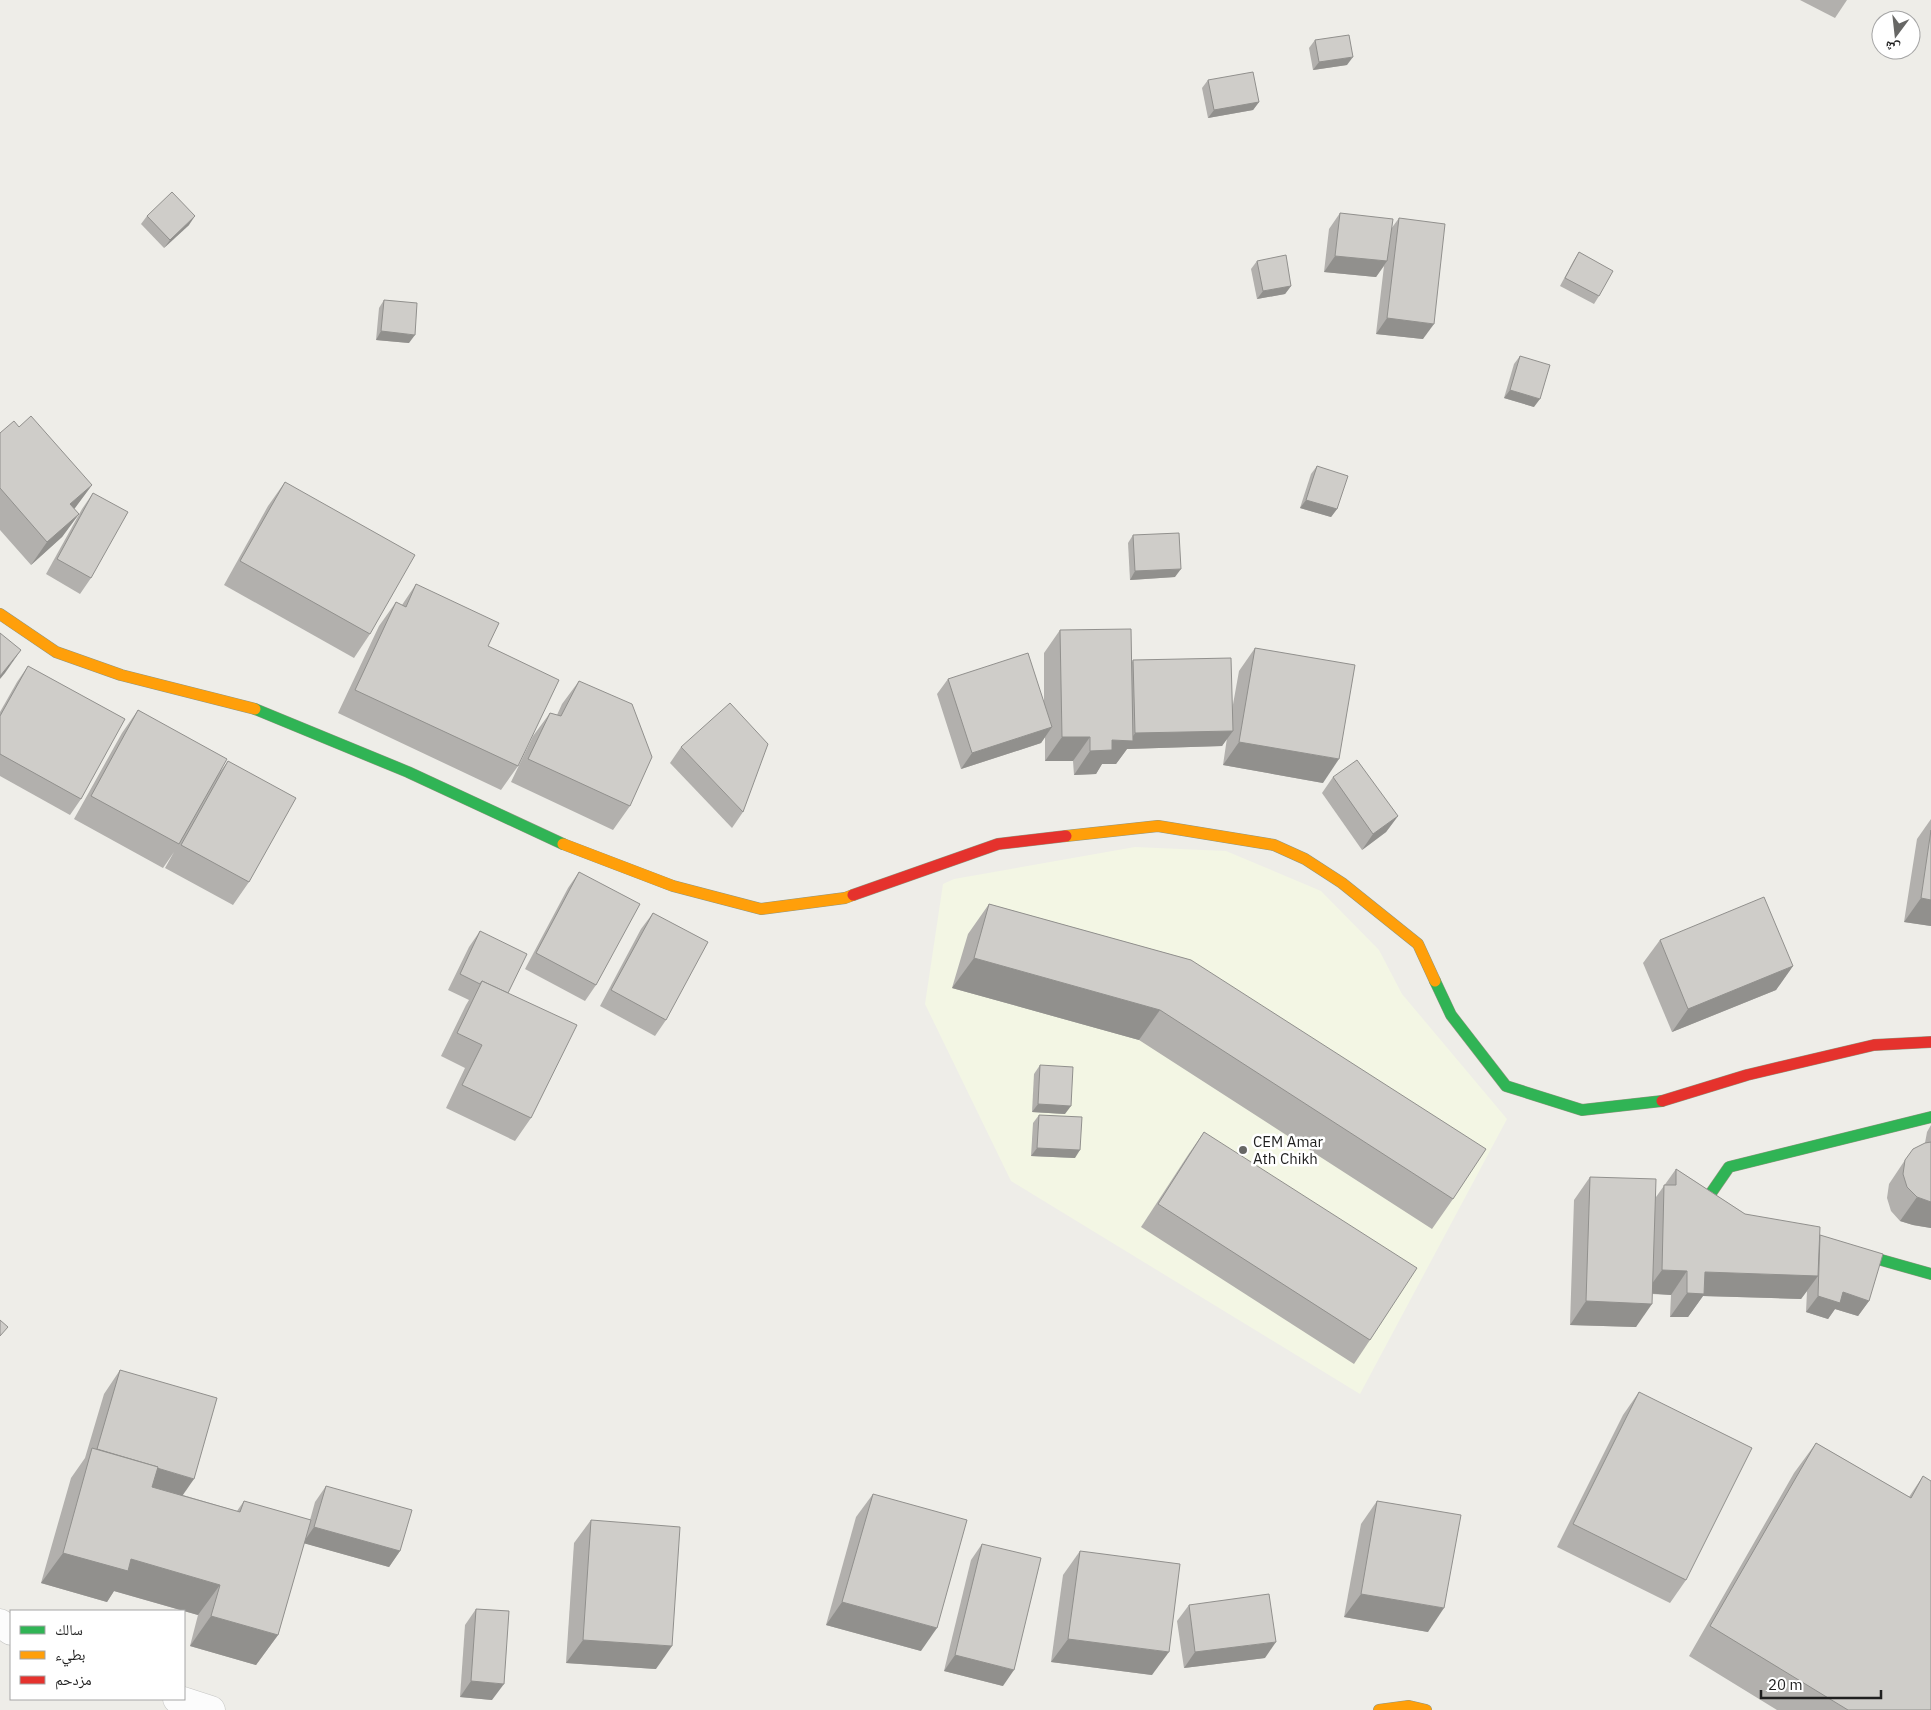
<svg xmlns="http://www.w3.org/2000/svg" width="1931" height="1710" font-family="'IBM Plex Sans','Noto Naskh Arabic',sans-serif">
  <style>
    .education { fill: #f3f6e4 }
    .lines { fill: none; stroke-linecap: round; stroke-linejoin: round }
    .street-casing { stroke: #c6c6c4; stroke-width: 29 }
    .fast-casing { stroke: #909781; stroke-width: 12 }
    .slow-casing { stroke: #909781; stroke-width: 12 }
    .jam-casing { stroke: #909781; stroke-width: 12 }
    .street { stroke: #fcfcfc; stroke-width: 28 }
    .fast { stroke: #30b455; stroke-width: 11 }
    .slow { stroke: #ff9f0a; stroke-width: 11 }
    .jam { stroke: #e5322d; stroke-width: 11 }
    .wall { fill: #b2b0ad }
    .shaded-wall { fill: #91908d }
    .building { fill: #cfcdc9; stroke: #91908d }
    .poi-dot { fill: #676765; stroke: #fff; stroke-width: 2 }
    .labels { text-anchor: middle; dominant-baseline: central; stroke-width: 5; stroke-linejoin: round; paint-order: stroke }
    .poi-label { font-size: 15px; fill: #1f1f1f; stroke: #fff; text-anchor: start }
  </style>
  <rect width="100%" height="100%" fill="#eeede8"/>
  <path class="education" d="M1135 847 1226 851 1321 891 1379 950 1402 994 1507 1119 1360 1394 1011 1181 925 1004 943 884 954 879Z"/>
  <g class="lines">
    <g class="street-casing">
      <g id="street">
        <path d="M0 1623 11 1631"/>
        <path d="M177 1699 211 1710"/>
      </g>
    </g>
    <g class="fast-casing">
      <g id="fast">
        <path d="M255 709 408 772 563 844"/>
        <path d="M1435 981 1451 1015 1506 1086 1582 1110 1662 1101"/>
        <path d="M1733 1217 1728 1216 1709 1196 1729 1167 1931 1117"/>
        <path d="M1846 1250 1931 1274"/>
      </g>
    </g>
    <g class="slow-casing">
      <g id="slow">
        <path d="M0 614 56 652 121 675 255 709"/>
        <path d="M1066 836 1158 826 1274 845 1305 859 1342 883 1418 944 1435 981"/>
        <path d="M563 844 673 886 761 909 845 898 853 895"/>
        <path d="M1379 1710 1409 1706 1426 1710"/>
      </g>
    </g>
    <g class="jam-casing">
      <g id="jam">
        <path d="M853 895 998 844 1066 836"/>
        <path d="M1662 1101 1747 1075 1874 1045 1931 1042"/>
      </g>
    </g>
    <use href="#street" class="street"/>
    <use href="#fast" class="fast"/>
    <use href="#slow" class="slow"/>
    <use href="#jam" class="jam"/>
  </g>
  <g class="wall">
    <path d="M1800 0H1847L1835 18Z"/>
    <path d="M1315 40 1347 65 1313 70 1309 48Z"/>
    <path d="M1208 80 1259 102 1253 110 1208 118 1202 88Z"/>
    <path d="M1340 213 1391 229 1399 218 1423 339 1376 334 1384 266 1376 277 1324 272 1329 229Z"/>
    <path d="M147 216 189 225 164 248 141 224Z"/>
    <path d="M1579 252 1599 296 1594 304 1560 286 1574 260Z"/>
    <path d="M1257 261 1291 286 1285 294 1257 299 1251 269Z"/>
    <path d="M384 300 409 343 376 340 379 308Z"/>
    <path d="M1520 356 1534 407 1504 398 1514 364Z"/>
    <path d="M19 427 92 485 74 509 79 514 62 537 31 565 0 530V433Z"/>
    <path d="M1317 466 1337 509 1331 517 1300 508 1311 474Z"/>
    <path d="M285 482 370 634 354 658 224 585 268 506Z"/>
    <path d="M93 493 91 578 80 594 46 574 82 509Z"/>
    <path d="M1133 535 1175 577 1130 580 1128 543Z"/>
    <path d="M416 584 488 646 518 766 501 790 338 713 379 626 396 602 402 605Z"/>
    <path d="M1060 630 1132 662 1133 660 1232 710 1239 671 1255 648 1323 783 1223 765 1227 738 1222 746 1127 749 1116 764H1102L1096 774 1074 775 1073 761H1045V737L1041 743 961 769 937 694 948 679 1044 704V653Z"/>
    <path d="M28 666 81 799 70 815 0 776V712L17 682Z"/>
    <path d="M579 681 630 806 613 830 511 782 533 736 550 713 557 715 562 704Z"/>
    <path d="M138 710 217 776 228 761 249 882 233 905 165 868 174 852 163 868 74 819 122 733Z"/>
    <path d="M681 747 743 812 732 828 670 763Z"/>
    <path d="M1333 777 1398 816 1386 832 1362 850 1322 793Z"/>
    <path d="M1931 819V926L1904 922 1917 839Z"/>
    <path d="M579 872 596 985 585 1001 525 969 568 888Z"/>
    <path d="M989 904 1191 960 1453 1199 1432 1229 1139 1040 952 988 968 934Z"/>
    <path d="M653 913 666 1020 655 1036 600 1006 641 929Z"/>
    <path d="M480 931 508 993 531 1118 515 1141 446 1108 465 1068 441 1056 466 1005 469 1000 448 990 469 947Z"/>
    <path d="M1660 940 1793 966 1776 990 1672 1032 1643 963Z"/>
    <path d="M1040 1065 1065 1114 1032 1112 1034 1074Z"/>
    <path d="M1039 1115 1075 1158 1031 1156 1033 1123Z"/>
    <path d="M1931 1125V1228L1913 1225 1900 1221 1891 1211 1887 1198 1889 1184 1905 1160 1925 1143 1927 1132Z"/>
    <path d="M1204 1132 1370 1340 1354 1364 1141 1227 1188 1155Z"/>
    <path d="M1676 1169 1745 1214 1819 1236 1869 1301 1858 1316 1835 1309 1828 1319 1806 1312 1807 1291 1801 1299 1703 1296 1688 1317H1670L1671 1295 1652 1294 1636 1327 1570 1325 1574 1200 1590 1177 1656 1197Z"/>
    <path d="M120 1370 183 1495 237 1511 244 1501 310 1520 315 1502 326 1486 400 1551 389 1567 304 1543 278 1635 256 1665 190 1646 198 1615 114 1591 107 1602 41 1583 71 1478 85 1458 104 1394Z"/>
    <path d="M1639 1392 1686 1580 1670 1603 1557 1547 1623 1415Z"/>
    <path d="M1816 1443 1909 1497 1923 1476 1931 1710H1777L1689 1656 1794 1473Z"/>
    <path d="M873 1494 921 1651 826 1625 856 1517Z"/>
    <path d="M1377 1501 1428 1632 1344 1617 1361 1524Z"/>
    <path d="M591 1520 656 1669 566 1663 574 1543Z"/>
    <path d="M982 1544 1003 1686 944 1671 971 1560Z"/>
    <path d="M1080 1551 1152 1675 1051 1662 1063 1575Z"/>
    <path d="M1189 1605 1265 1658 1184 1668 1177 1621Z"/>
    <path d="M476 1609 492 1700 460 1697 465 1625Z"/>
  </g>
  <g class="shaded-wall">
    <path d="M1353 57 1347 65 1313 70 1319 62Z"/>
    <path d="M1259 102 1253 110 1208 118 1214 110Z"/>
    <path d="M195 216 189 225 164 248 170 240Z"/>
    <path d="M1335 256 1387 261 1376 277 1324 272Z"/>
    <path d="M1291 286 1285 294 1257 299 1263 291Z"/>
    <path d="M1387 318 1434 324 1423 339 1376 334Z"/>
    <path d="M381 331 415 335 409 343 376 340Z"/>
    <path d="M1510 390 1540 399 1534 407 1504 398Z"/>
    <path d="M92 485 75 508 53 527 70 504Z"/>
    <path d="M1306 500 1337 509 1331 517 1300 508Z"/>
    <path d="M79 514 62 537 31 565 47 542Z"/>
    <path d="M1181 569 1175 577 1130 580 1135 571Z"/>
    <path d="M21 650 5 673 0 679V676Z"/>
    <path d="M1052 727 1041 743 961 769 972 753Z"/>
    <path d="M1233 731 1222 746 1127 749 1116 764H1102L1096 774 1074 775 1090 751 1112 740 1130 741 1135 733Z"/>
    <path d="M1062 737H1090L1073 761H1045Z"/>
    <path d="M1239 742 1339 759 1323 783 1223 765Z"/>
    <path d="M1398 816 1386 832 1362 850 1373 834Z"/>
    <path d="M1921 898 1931 900V926L1904 922Z"/>
    <path d="M974 958 1160 1010 1139 1040 952 988Z"/>
    <path d="M1793 966 1776 990 1672 1032 1688 1009Z"/>
    <path d="M1038 1104 1071 1106 1065 1114 1032 1112Z"/>
    <path d="M1037 1148 1080 1150 1075 1158 1031 1156Z"/>
    <path d="M1917 1197 1931 1202V1228L1913 1225 1900 1221Z"/>
    <path d="M1662 1270 1687 1271 1671 1295 1645 1293Z"/>
    <path d="M1705 1272 1818 1276 1801 1299 1703 1296 1688 1317H1670L1687 1293Z"/>
    <path d="M1843 1292 1869 1301 1858 1316 1835 1309 1828 1319 1806 1312 1818 1296Z"/>
    <path d="M1586 1301 1652 1304 1636 1327 1570 1325Z"/>
    <path d="M97 1450 194 1479 178 1502 85 1475Z"/>
    <path d="M314 1527 400 1551 389 1567 303 1543Z"/>
    <path d="M63 1553 131 1559 220 1585 198 1615 114 1591 107 1602 41 1583Z"/>
    <path d="M1361 1594 1444 1608 1428 1632 1344 1617Z"/>
    <path d="M842 1602 937 1628 921 1651 826 1625Z"/>
    <path d="M211 1616 278 1635 256 1665 190 1646Z"/>
    <path d="M1068 1639 1169 1652 1152 1675 1051 1662Z"/>
    <path d="M583 1640 672 1646 656 1669 566 1663Z"/>
    <path d="M1276 1642 1265 1658 1184 1668 1195 1652Z"/>
    <path d="M955 1655 1014 1670 1003 1686 944 1671Z"/>
    <path d="M471 1681 504 1684 492 1700 460 1697Z"/>
  </g>
  <g class="building">
    <path d="M1349 35 1353 57 1319 62 1315 40Z"/>
    <path d="M1253 72 1259 102 1214 110 1208 80Z"/>
    <path d="M172 192 195 216 170 240 147 216Z"/>
    <path d="M1340 213 1393 219 1387 261 1335 256Z"/>
    <path d="M1399 218 1445 224 1434 324 1387 318Z"/>
    <path d="M1579 252 1613 271 1599 296 1565 278Z"/>
    <path d="M1286 255 1291 286 1263 291 1257 261Z"/>
    <path d="M384 300 417 303 415 335 381 331Z"/>
    <path d="M1520 356 1550 365 1540 399 1510 390Z"/>
    <path d="M31 416 92 485 70 504 79 514 47 542 0 488V433L14 421 19 427Z"/>
    <path d="M1317 466 1348 476 1337 509 1306 500Z"/>
    <path d="M285 482 415 555 370 634 240 561Z"/>
    <path d="M93 493 128 512 91 578 57 559Z"/>
    <path d="M1179 533 1181 569 1135 571 1133 535Z"/>
    <path d="M416 584 499 623 488 646 559 680 518 766 355 690 396 602 406 607Z"/>
    <path d="M1131 629 1133 741 1112 740V750L1090 751V737H1062L1060 630Z"/>
    <path d="M0 633 21 650 0 676Z"/>
    <path d="M1255 648 1355 665 1339 759 1239 742Z"/>
    <path d="M1028 653 1052 727 972 753 948 679Z"/>
    <path d="M1231 658 1233 731 1135 733 1133 660Z"/>
    <path d="M28 666 125 719 81 799 0 754V716Z"/>
    <path d="M579 681 632 704 652 757 630 806 528 759 550 713 561 716Z"/>
    <path d="M730 703 768 744 743 812 681 747Z"/>
    <path d="M138 710 227 759 179 844 91 796Z"/>
    <path d="M1357 760 1398 816 1373 834 1333 777Z"/>
    <path d="M228 761 296 798 249 882 181 845Z"/>
    <path d="M1931 830V900L1921 898Z"/>
    <path d="M579 872 640 904 596 985 536 953Z"/>
    <path d="M1764 897 1793 966 1688 1009 1660 940Z"/>
    <path d="M989 904 1191 960 1486 1149 1453 1199 1160 1010 974 958Z"/>
    <path d="M653 913 708 942 666 1020 611 990Z"/>
    <path d="M480 931 527 954 508 993 482 981 480 984 460 974Z"/>
    <path d="M482 981 577 1025 531 1118 462 1085 482 1045 457 1033Z"/>
    <path d="M1040 1065 1073 1067 1071 1106 1038 1104Z"/>
    <path d="M1039 1115 1082 1117 1080 1150 1037 1148Z"/>
    <path d="M1204 1132 1417 1268 1370 1340 1158 1204Z"/>
    <path d="M1931 1142V1202L1917 1197 1907 1187 1903 1174 1905 1160 1913 1149 1925 1143Z"/>
    <path d="M1676 1169 1745 1214 1820 1227 1818 1276 1705 1272 1704 1294 1687 1293V1271L1662 1270 1664 1185H1676Z"/>
    <path d="M1590 1177 1656 1179 1652 1304 1586 1301Z"/>
    <path d="M1820 1235 1883 1254 1869 1301 1843 1292 1840 1303 1818 1296Z"/>
    <path d="M0 1320 8 1327 0 1336Z"/>
    <path d="M120 1370 217 1398 194 1479 157 1468 158 1467 97 1449Z"/>
    <path d="M1639 1392 1752 1448 1686 1580 1573 1524Z"/>
    <path d="M1816 1443 1911 1498 1923 1476 1931 1481V1710H1848L1710 1626Z"/>
    <path d="M92 1448 158 1467 152 1487 240 1512 244 1501 311 1520 278 1635 211 1616 220 1585 131 1559 128 1571 63 1553Z"/>
    <path d="M326 1486 412 1510 400 1551 314 1527Z"/>
    <path d="M873 1494 967 1520 937 1628 842 1602Z"/>
    <path d="M1377 1501 1461 1515 1444 1608 1361 1594Z"/>
    <path d="M591 1520 680 1527 672 1646 583 1640Z"/>
    <path d="M982 1544 1041 1558 1014 1670 955 1655Z"/>
    <path d="M1080 1551 1180 1564 1169 1652 1068 1639Z"/>
    <path d="M1269 1594 1276 1642 1195 1652 1189 1605Z"/>
    <path d="M476 1609 509 1611 504 1684 471 1681Z"/>
  </g>
  <circle class="poi-dot" cx="1243" cy="1150" r="5"/>
  <g class="labels">
    <g class="poi-label">
      <text x="1253" y="1141">CEM Amar<tspan x="1253" dy="17">Ath Chikh</tspan></text>
    </g>
  </g>
  <rect x="10" y="1610" width="175" height="90" fill="#ffffff" stroke="#a5a5a5"/>
  <rect x="20" y="1626" width="25" height="8" fill="#30b455" stroke="#a5a5a5"/>
  <text x="55" y="1635" font-size="15" fill="#1f1f1f">سالك</text>
  <rect x="20" y="1651" width="25" height="8" fill="#ff9f0a" stroke="#a5a5a5"/>
  <text x="55" y="1660" font-size="15" fill="#1f1f1f">بطيء</text>
  <rect x="20" y="1676" width="25" height="8" fill="#e5322d" stroke="#a5a5a5"/>
  <text x="55" y="1685" font-size="15" fill="#1f1f1f">مزدحم</text>
  <g transform="translate(1896 35) rotate(195)"><circle r="24" fill="#ffffff" stroke="#a5a5a5"/>
  <path d="M0-4L9 19L0 12L-9 19Z" fill="#676765"/>
  <text y="-8" font-size="14" font-weight="bold" text-anchor="middle" fill="#1f1f1f">ش</text>
  </g>
  <path d="M1761 1690v8h120v-8" fill="none" stroke="#1f1f1f" stroke-width="2.5"/>
  <text x="1768" y="1690" font-size="15" fill="#1f1f1f" stroke="#ffffff" stroke-width="4" paint-order="stroke">20 m</text>
</svg>
